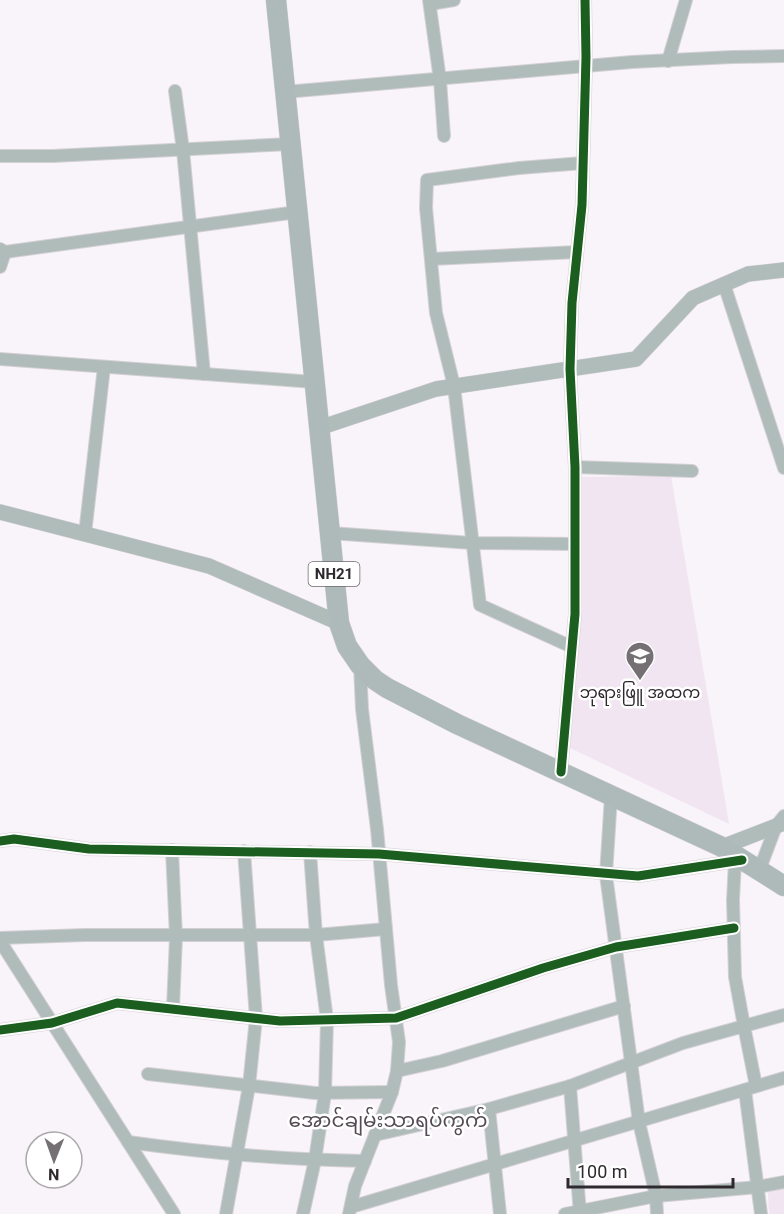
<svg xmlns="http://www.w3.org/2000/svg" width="784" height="1214" font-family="Roboto,'Noto Sans Myanmar',sans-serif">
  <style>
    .built { fill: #f0e5f0 }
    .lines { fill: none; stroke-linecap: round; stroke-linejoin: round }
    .minor-casing { stroke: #d3d0d3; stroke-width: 14 }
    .tertiary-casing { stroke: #d3d0d3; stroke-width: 16 }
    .trunk-casing { stroke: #d3d0d3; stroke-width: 21 }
    .minor { stroke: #b0bcba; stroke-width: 12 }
    .tertiary { stroke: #b0bcba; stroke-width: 15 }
    .trunk { stroke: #aebaba; stroke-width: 20 }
    .cycleway-casing { stroke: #fff; stroke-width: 13 }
    .cycleway { stroke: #1b5e20; stroke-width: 9 }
    .labels { text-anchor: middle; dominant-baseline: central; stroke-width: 5; stroke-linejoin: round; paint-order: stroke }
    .shield { fill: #fff; stroke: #6c696c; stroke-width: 1.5 }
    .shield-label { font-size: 15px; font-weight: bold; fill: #2d292d }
    .poi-label { font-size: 16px; fill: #2d292d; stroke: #fff }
    .quarter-label { font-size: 20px; fill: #544b54; stroke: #fff }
  </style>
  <rect width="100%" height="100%" fill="#f9f4f9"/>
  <g class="built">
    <path d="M671 476 729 824 570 748 579 616 576 477Z"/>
    <path d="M784 1188V1214H769L768 1192Z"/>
  </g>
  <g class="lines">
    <g class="minor-casing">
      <g id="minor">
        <path d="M429 0 440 80 444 136"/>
        <path d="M430 4 454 0"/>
        <path d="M668 61 686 0"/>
        <path d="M175 91 183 150 204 374"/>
        <path d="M285 92 632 62 732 57 784 56"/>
        <path d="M0 156H53L290 144"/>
        <path d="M0 249 5 252 297 212"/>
        <path d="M431 259 577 252"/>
        <path d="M0 267 5 252"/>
        <path d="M724 284 784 468"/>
        <path d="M0 359 314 382"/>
        <path d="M575 467 692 471"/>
        <path d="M330 533 472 543 575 544"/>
        <path d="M85 534 104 367"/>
        <path d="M572 647 480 605 454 386 436 313 426 208 427 180 519 168 583 163"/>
        <path d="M561 772 575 614V467L570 369 572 303 582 205 586 57 585 0"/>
        <path d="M611 796 606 875 639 1122 656 1196 657 1214"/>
        <path d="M0 841 14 839 89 849 379 854 638 876 742 860"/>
        <path d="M172 850 176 937 173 1008"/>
        <path d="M759 871 776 826 784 816"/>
        <path d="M0 938 85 935H316L386 929"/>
        <path d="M0 941 174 1214"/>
        <path d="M0 1030 52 1023 117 1003 280 1021 396 1018 543 968 616 947 734 928"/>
        <path d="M397 1071 442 1061 624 1006"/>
        <path d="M148 1074 315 1093 392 1092"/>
        <path d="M570 1086 580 1214"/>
        <path d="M756 1086 744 1026 784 1015"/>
        <path d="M745 1090 761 1214"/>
        <path d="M489 1109 500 1214"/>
        <path d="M375 1135 489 1109 570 1086 683 1043 744 1026 735 977 733 900 735 861"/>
        <path d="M128 1142C207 1153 286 1160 365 1161"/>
        <path d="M351 1207 784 1078"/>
        <path d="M226 1214 249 1086 256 1018 244 851"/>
        <path d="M303 1214 315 1160 325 1093 327 1020 316 935 310 852"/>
        <path d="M349 1214 355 1186 392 1092 397 1071 399 1042 391 985 377 829 362 709 360 665"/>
        <path d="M565 1214 656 1196 758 1187 784 1182"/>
      </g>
    </g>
    <g class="tertiary-casing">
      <g id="tertiary">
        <path d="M319 428 436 389 636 359 693 298 748 274 784 270"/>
        <path d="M0 512 209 566 339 623"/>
        <path d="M722 847 784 823"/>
      </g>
    </g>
    <g class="trunk-casing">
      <path id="trunk" d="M276 0 339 623 347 646 360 665 375 680 387 688 457 724 722 847 784 886"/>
    </g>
    <use href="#minor" class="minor"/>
    <use href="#tertiary" class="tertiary"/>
    <use href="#trunk" class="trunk"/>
    <g class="cycleway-casing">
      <g id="cycleway">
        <path d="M561 772 575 614V467L570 369 572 303 582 205 586 57 585 0"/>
        <path d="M0 841 14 839 89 849 379 854 638 876 742 860"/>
        <path d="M0 1030 52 1023 117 1003 280 1021 396 1018 543 968 616 947 734 928"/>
      </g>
    </g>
    <use href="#cycleway" class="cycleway"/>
  </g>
  <defs>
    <g id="school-pin" transform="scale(1.5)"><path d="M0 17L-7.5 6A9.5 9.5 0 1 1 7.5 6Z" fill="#747074" stroke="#fff"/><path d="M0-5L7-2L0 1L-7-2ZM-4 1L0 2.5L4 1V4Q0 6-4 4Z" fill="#fff"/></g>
  </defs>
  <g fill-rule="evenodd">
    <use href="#school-pin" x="640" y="656"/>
  </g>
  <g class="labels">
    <rect class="shield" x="308.5" y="562" width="51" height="24" rx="4.5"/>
    <g class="shield-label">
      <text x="334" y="574">NH21</text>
    </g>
    <g class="poi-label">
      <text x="640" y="692">ဘုရားဖြူ အထက</text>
    </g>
    <g class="quarter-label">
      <text x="388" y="1120">အောင်ချမ်းသာရပ်ကွက်</text>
    </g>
  </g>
  <g transform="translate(54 1160) rotate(181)"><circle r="28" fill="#ffffff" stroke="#aba9ab" stroke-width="1.5"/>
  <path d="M0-4.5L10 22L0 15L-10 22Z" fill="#747074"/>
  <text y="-9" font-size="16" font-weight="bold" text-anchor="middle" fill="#2d292d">N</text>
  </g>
  <path d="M568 1178v9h165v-9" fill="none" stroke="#2d292d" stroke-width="3"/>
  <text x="577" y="1178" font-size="18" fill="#2d292d" stroke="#ffffff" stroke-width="4.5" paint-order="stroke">100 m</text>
</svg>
